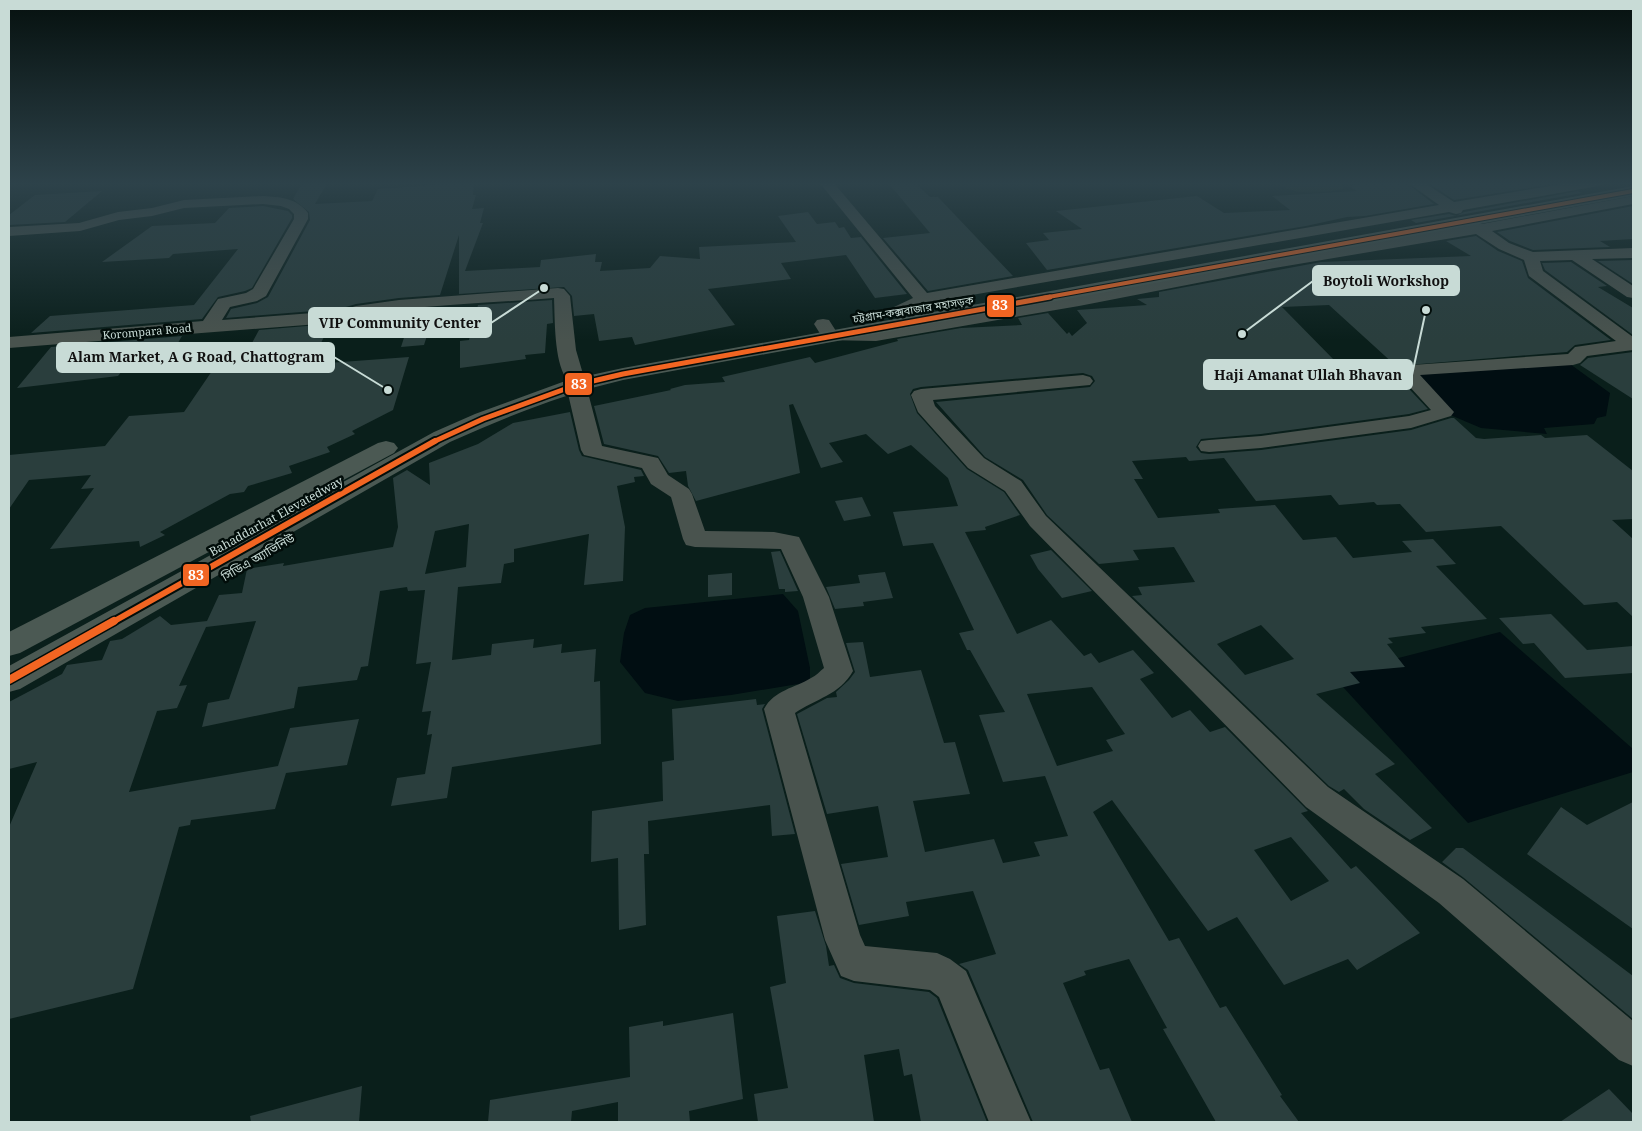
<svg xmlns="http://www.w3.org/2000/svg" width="1642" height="1131" font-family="'Noto Serif','Noto Sans Bengali',serif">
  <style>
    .green { fill: #20321f }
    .water { fill: #010e12 }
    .building { fill: #2a3e3d; fill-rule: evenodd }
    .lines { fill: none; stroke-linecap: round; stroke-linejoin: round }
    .minor { fill: #49534e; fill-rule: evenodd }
    .highway { fill: #4b5953; fill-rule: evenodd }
    .bus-1-far3-casing { stroke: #020d0a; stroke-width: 6 }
    .bus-1-far2-casing { stroke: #020d0a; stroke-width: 8 }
    .bus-1-far1-casing { stroke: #020d0a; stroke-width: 10 }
    .bus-1-casing { stroke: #020d0a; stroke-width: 11 }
    .bus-1-far3 { stroke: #f26522; stroke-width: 4 }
    .bus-1-far2 { stroke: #f26522; stroke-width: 5 }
    .bus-1-far1 { stroke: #f26522; stroke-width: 6 }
    .bus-1 { stroke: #f26522; stroke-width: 8 }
    .labels { text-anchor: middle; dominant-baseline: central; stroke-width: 5; stroke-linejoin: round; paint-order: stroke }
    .far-street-label { font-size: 11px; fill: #c8dbd6; stroke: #020d0a }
    .street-label { font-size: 12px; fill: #c8dbd6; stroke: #020d0a }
    .leader { fill: none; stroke: #c8dbd6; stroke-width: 2 }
    .callout-dot { fill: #c8dbd6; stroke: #020d0a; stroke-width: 2 }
    .callout { fill: #c8dbd6; stroke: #c8dbd6; stroke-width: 2 }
    .callout-label { font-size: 14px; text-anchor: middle; font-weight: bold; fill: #111 }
    .line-badge { stroke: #020d0a; stroke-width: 2 }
    .badge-label { font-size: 14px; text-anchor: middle; font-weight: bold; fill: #fff }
  </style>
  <rect width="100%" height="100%" fill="#0a1f1b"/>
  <path class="green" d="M1278 182H1338L1344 188 1340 190C1322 192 1291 197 1278 182Z"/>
  <g class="water">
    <path d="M1570 364 1610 393 1606 416 1597 418 1594 424 1544 428 1547 434 1481 428 1448 414 1412 374Z"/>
    <path d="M783 594 798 611 810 668V682L731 695 678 701 645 693 620 662 624 633 630 615 645 608Z"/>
    <path d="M1500 632 1633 749V772L1468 823 1332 675Z"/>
  </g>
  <g class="building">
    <path d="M314 182 326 185 315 204 372 201 378 189 474 182 473 195H476L472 209 484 208 480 223H483L465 271 540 267 541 260 596 254 595 262H602L600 271 650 268 660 256 700 259 699 247 796 242 778 216 808 212 817 224 835 222 839 228 844 227 851 238 861 237 907 294 875 298 846 255 781 263 791 279 708 289 735 325 635 345 632 337 599 341 594 314 574 316 572 296 564 287 459 294V235L440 295 399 298 356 304 339 309 226 318 231 309 257 303 268 297 310 220 309 212 293 199 302 183Z"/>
    <path d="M914 182 930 197H938L1013 276 928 291 883 238 930 233 890 185Z"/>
    <path d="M1353 182H1405L1434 204 1365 216 1347 217 1306 226 1047 270 1026 243 1049 240 1043 233 1082 229 1056 211 1197 196 1224 213 1290 210 1272 196 1357 191 1349 186 1358 185Z"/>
    <path d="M1427 182H1559L1560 183 1454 200Z"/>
    <path d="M102 191 65 222 9 225V215L35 195Z"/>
    <path d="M1578 191 1582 193 1416 223 1411 220 1449 214 1456 216 1464 212Z"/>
    <path d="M263 206 288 211 292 215V218L252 288 245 291 218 297 202 319 31 333 50 316 194 305 238 249 173 254 169 258 102 262 152 226 215 223 229 208Z"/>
    <path d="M1633 206V239L1600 241 1610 247 1533 250 1510 241 1497 232Z"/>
    <path d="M1476 236 1498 251 1522 261 1528 278 1611 340 1575 345 1567 352 1396 366 1329 305 1282 307 1337 363 1385 359 1394 368 1393 370 1396 375 1428 409 1409 414 1261 434 1201 439 1196 447 1201 453 1209 454 1261 450 1411 430 1451 418H1454L1476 438 1484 439 1541 435 1545 438 1587 435 1633 471V519L1612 520 1633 539V617L1617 602 1584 605 1501 526 1426 532 1400 504 1377 505 1374 502 1339 505 1331 495 1256 501 1224 458 1189 461 1186 457 1132 461 1143 479H1134L1158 518 1220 513 1218 509 1275 505 1303 540 1336 537 1353 558 1412 552 1402 541 1433 539 1456 564 1436 566 1487 619 1421 627 1426 633 1388 638 1393 643 1387 644 1405 667 1350 672 1360 683 1316 694 1395 764 1375 774 1432 828 1410 840 1364 809 1344 789 1339 792 1329 786 1132 596 1142 595 1138 587 1195 582 1174 547 1133 550 1139 560 1099 564 1047 515 1023 480 985 457 936 402 1090 387 1095 381 1092 376 1083 373 921 387 913 389 910 394 917 413 967 469 1004 492 1020 515 985 527 986 530 965 532 1017 634 1051 620 1084 656 1091 653 1099 663 1133 650 1154 673 1140 679 1172 718 1190 710 1210 732 1225 727 1308 811 1301 813 1351 869 1356 866 1420 933 1357 970 1348 959 1284 985 1237 917 1208 931 1112 800 1093 812 1169 941 1179 938 1220 1008 1226 1006 1282 1095 1280 1096 1299 1122H1216L1163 1029 1167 1028 1129 959 1084 971 1086 975 1063 983 1100 1070 1109 1068 1132 1122H1033L968 970 959 964 996 954 973 891 906 902 909 916 859 925 841 864 888 857 878 806 827 814 797 714 827 698 837 697 836 692 849 680 855 672 846 643 863 642 870 677 921 670 944 743 955 742 970 794 913 801 925 852 994 839 1003 863 1040 856 1034 842 1068 836 1045 776 1003 782 979 715 1005 712 970 650H967L959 633 974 630 933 543 903 546 893 512 958 506 948 478 911 445 888 454 866 434 829 443 843 462 821 468 793 404 789 405 800 473 696 501 688 486 686 471 669 473 658 456 604 444 594 406 671 390 670 389 685 385 725 382 722 377 810 357 815 363 898 341 897 339 961 328 1022 325 1018 318 1048 313 1067 334 1069 332 1072 336 1087 323 1077 310 1147 305 1137 299 1159 297V292L1321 262 1471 256 1446 241ZM1261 625 1294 659 1245 675 1217 644ZM1092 687 1125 734 1106 740 1113 751 1057 766 1027 694ZM1291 837 1329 881 1291 901 1254 850Z"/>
    <path d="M1633 260V284L1598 261Z"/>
    <path d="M1571 262 1607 286 1598 287 1633 308V335L1545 270 1542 263Z"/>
    <path d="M552 300 553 323 547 324 545 353 525 355 526 359 460 368V341L469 340 478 305Z"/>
    <path d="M436 308 424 345 401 347 411 316 344 321 397 312Z"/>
    <path d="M330 324 313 360 330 359 328 363 409 357 393 410 352 431 355 434 327 447 330 452 289 466 292 473 248 486 244 492 230 494 160 532 165 535 140 547 139 541 50 549 94 488 81 489 91 475 29 480 9 509V455L105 446 129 416 184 412 212 371 238 369 259 330Z"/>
    <path d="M182 336 169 358 130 361 118 376 17 388 51 347Z"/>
    <path d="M1633 352V399L1580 365 1588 358Z"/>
    <path d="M570 412 579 450 582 456 641 470 644 476 634 477 635 482 617 486 625 527 623 581 584 585 589 534 514 549V562L504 564 501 583 458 587 452 660 491 655 492 644 534 639 533 648 562 644 561 653 596 649 594 682 600 681 601 744 452 767 447 798 391 806 397 778 425 774 432 734 427 735 431 711 422 712 431 662 416 664 425 590 408 591 407 587 380 591 368 666 361 667 357 680 298 687 294 708 202 727 208 703 229 699 256 621 206 627 179 686 187 685 177 708 157 711 129 792 278 766 290 728 359 719 347 765 286 773 275 809 191 820 190 825 179 827 133 989 9 1019V827L37 762 9 769V702L62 674 67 665 102 660 110 641 122 639 160 616 171 625 207 621 219 595 242 593 247 569 284 563 283 566 393 547 398 527 393 478 407 470 430 485 429 463 478 444 513 423ZM469 524 466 567 425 574 435 531Z"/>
    <path d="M862 497 871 516 844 521 835 501Z"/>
    <path d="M1051 550 1092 591 1062 598 1038 569 1030 555Z"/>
    <path d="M780 551 798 591 785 592V589H779L771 552Z"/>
    <path d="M885 572 893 598 863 602 864 606 835 609 826 587 860 583 858 575Z"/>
    <path d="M732 573V595L708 597V575Z"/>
    <path d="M1551 614 1587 650 1633 646V673L1565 678 1534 643 1523 644 1499 618Z"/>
    <path d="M756 699 757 705 765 704 762 709 795 834 772 836 770 805 648 821 649 854H644L646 925 619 930 618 858 591 862 592 811 663 801 662 762 674 760 672 709Z"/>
    <path d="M1633 802V929L1527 854 1561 807 1587 825Z"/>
    <path d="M1456 848H1463L1633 976V1019L1464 878 1442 862Z"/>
    <path d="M815 911 826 946 829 966 834 965 840 978 854 983 929 992 937 998 987 1122H921L912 1074 904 1076 899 1049 864 1055 874 1122H758L754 1094 788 1088 770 987 786 983 777 916Z"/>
    <path d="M733 1013 743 1099 689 1111 690 1122H618V1102L572 1111 571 1122H488L490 1100 630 1077 629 1027 663 1021V1026Z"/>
    <path d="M362 1086 359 1122H251L250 1116Z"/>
    <path d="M1609 1089 1633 1114V1122H1560Z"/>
  </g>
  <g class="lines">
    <g class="minor">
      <path d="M819 182H833L927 293 1439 205 1407 182H1423L1454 202 1574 182H1605L1598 186 1463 210 1461 213 1456 214 1449 212 943 300 928 303 906 315 900 316 894 315 891 311 894 307 913 298Z"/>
      <path d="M263 196C280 197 297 198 308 213V219L266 296 257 301 230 307 222 320 339 311 356 306 399 300 558 288 564 289 570 296 576 350 583 374 580 378 573 380 566 378C554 360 555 320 554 298 502 302 449 304 397 310 366 314 337 322 306 325L9 348V337L203 321 218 299 246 293 253 289 294 219V214L289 209 281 206 263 204 184 208 152 216 119 220 80 231 9 236V227L79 223 118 212 152 208 184 200Z"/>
      <path d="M1633 196V204L1492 231 1509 243 1533 252 1633 248V258L1592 259 1633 286V298L1627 297 1572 260 1540 261 1543 271 1633 337V350L1587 356 1580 363 1573 365 1420 375 1454 412 1451 416 1411 428 1261 448 1209 452 1201 451 1198 446 1201 441 1209 440 1261 436 1409 416 1431 410 1398 374 1395 370 1398 366 1568 354 1575 347 1616 341 1529 276 1524 260 1499 249 1476 234 1269 269 1079 306 876 341 824 340 814 324 817 320 823 319 829 320 836 331H876L1079 296 1269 259 1466 226 1465 224 1467 221 1472 220 1482 224Z"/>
      <path d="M1083 375 1090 377 1093 381 1090 385 933 400 935 406 984 458 1021 481 1046 516 1328 787 1463 879 1633 1021V1066L1619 1060 1439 903 1306 807 1030 526 1005 491 968 468 918 412 911 395 914 391 921 389Z"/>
      <path d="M576 379 583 381 586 385 602 446 658 458 668 475 689 489 692 494 705 531 774 532 799 537 829 597 853 671C840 695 815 699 795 713L860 935 865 946 937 953 950 959 966 971 1031 1122H989L939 997 930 990 854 981 841 976 825 940 764 709C774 690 795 688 811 678 816 676 820 671 824 668L803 597 781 549 695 547 686 545 683 539 671 497 651 484 642 468 584 455 581 450 566 385 569 381Z"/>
    </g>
    <g class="highway">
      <path d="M1633 186V196L623 380C563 394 506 417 450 442L20 689 9 692V666L434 432 475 414 568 380 623 368Z"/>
      <path d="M386 441 394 443 398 448 394 453 20 653 9 656V632L378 443Z"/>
    </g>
    <g class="bus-1-far3-casing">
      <path id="bus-1-far3" d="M1043 298 1633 191"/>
    </g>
    <g class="bus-1-far2-casing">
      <path id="bus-1-far2" d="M433 442 483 419 576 385 623 374 1050 297"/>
    </g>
    <g class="bus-1-far1-casing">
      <path id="bus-1-far1" d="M111 623 435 441"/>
    </g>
    <g class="bus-1-casing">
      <path id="bus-1" d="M9 680 114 621"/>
    </g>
    <use href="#bus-1-far3" class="bus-1-far3"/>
    <use href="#bus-1-far2" class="bus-1-far2"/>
    <use href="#bus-1-far1" class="bus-1-far1"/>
    <use href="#bus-1" class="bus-1"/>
  </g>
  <linearGradient id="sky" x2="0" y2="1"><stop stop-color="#06110f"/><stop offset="0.54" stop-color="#2d424a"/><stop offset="1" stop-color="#2d424a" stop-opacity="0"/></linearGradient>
  <rect width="1642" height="340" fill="url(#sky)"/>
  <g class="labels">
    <g class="far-street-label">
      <text transform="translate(913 309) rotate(-9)">চট্টগ্রাম-কক্সবাজার মহাসড়ক</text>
      <text transform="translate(147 331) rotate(-5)">Korompara Road</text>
    </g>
    <g class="street-label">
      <text transform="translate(276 516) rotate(-29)">Bahaddarhat Elevatedway</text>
      <text transform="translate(258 557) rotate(-30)">সিডিএ অ্যাভিনিউ</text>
    </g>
  </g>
  <path class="leader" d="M1242 334L1313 281M544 288L491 323M388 390L334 357M1426 310L1412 375"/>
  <g class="callout-dot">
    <circle cx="1242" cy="334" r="5"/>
    <circle cx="544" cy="288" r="5"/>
    <circle cx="388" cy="390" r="5"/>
    <circle cx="1426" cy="310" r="5"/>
  </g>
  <g class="callout">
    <rect x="1313" y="266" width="146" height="29" rx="5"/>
    <rect x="309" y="308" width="182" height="29" rx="5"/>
    <rect x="57" y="343" width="277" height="29" rx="5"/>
    <rect x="1204" y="360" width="208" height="29" rx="5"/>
  </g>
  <g class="callout-label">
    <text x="1386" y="286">Boytoli Workshop</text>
    <text x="400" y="328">VIP Community Center</text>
    <text x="196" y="362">Alam Market, A G Road, Chattogram</text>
    <text x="1308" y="380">Haji Amanat Ullah Bhavan</text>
  </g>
  <g class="line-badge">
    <rect x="986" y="294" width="29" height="24" rx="5" fill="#f26522"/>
    <rect x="564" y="372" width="29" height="24" rx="5" fill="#f26522"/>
    <rect x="182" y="563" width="28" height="24" rx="5" fill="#f26522"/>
  </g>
  <g class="badge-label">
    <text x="1000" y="310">83</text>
    <text x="579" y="389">83</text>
    <text x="196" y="580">83</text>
  </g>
  <rect width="1642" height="1131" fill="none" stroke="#c8dbd6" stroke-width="20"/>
</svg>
